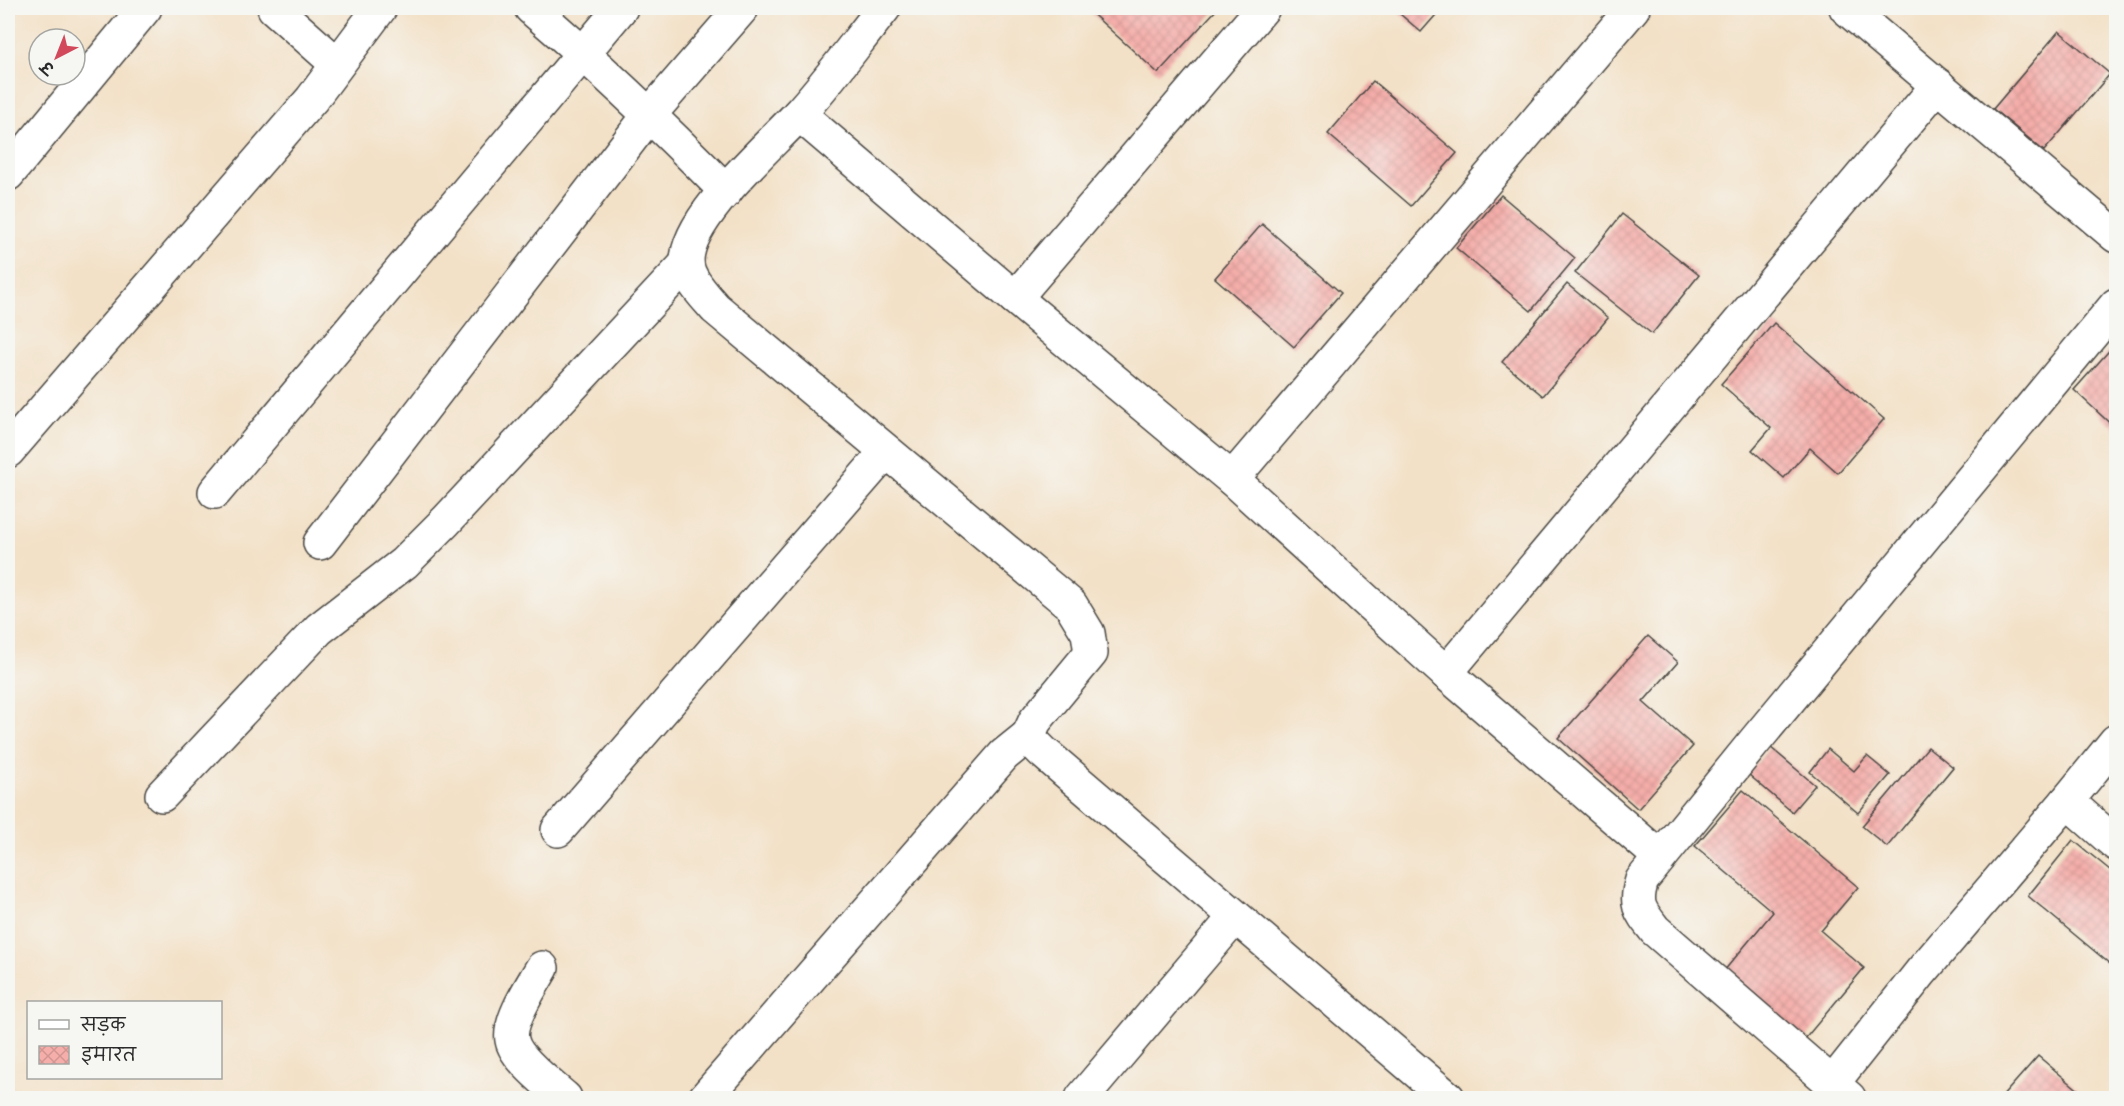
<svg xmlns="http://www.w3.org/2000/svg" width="2124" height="1106" font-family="'Architects Daughter','Playpen Sans Deva',sans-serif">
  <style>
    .building { fill: url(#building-cross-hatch) }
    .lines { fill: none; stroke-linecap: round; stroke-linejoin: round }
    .street-casing { stroke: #494642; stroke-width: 36 }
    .street { stroke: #fff; stroke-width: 33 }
  </style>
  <defs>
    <pattern id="building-cross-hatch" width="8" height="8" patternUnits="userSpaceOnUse" patternTransform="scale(1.5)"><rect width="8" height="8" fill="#f5aeaa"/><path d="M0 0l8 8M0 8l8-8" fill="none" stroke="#d29692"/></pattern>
  </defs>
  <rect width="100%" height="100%" fill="#f6f6f2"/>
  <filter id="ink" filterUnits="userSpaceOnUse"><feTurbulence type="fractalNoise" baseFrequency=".0167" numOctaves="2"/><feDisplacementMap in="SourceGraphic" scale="12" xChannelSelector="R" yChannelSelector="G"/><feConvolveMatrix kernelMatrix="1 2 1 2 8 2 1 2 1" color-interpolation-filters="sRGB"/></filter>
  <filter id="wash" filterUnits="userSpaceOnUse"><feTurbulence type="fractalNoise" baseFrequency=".008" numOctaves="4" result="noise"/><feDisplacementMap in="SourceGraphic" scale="24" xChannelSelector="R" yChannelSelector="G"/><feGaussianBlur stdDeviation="1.35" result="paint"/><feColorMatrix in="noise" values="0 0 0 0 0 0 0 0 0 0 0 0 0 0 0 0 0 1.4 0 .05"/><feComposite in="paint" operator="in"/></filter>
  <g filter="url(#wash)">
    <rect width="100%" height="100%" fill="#f3e1c7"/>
    <g id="blocks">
      <g class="building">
        <path d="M1086 8H1218L1158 73Z"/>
        <path d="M1393 8H1442L1421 32Z"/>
        <path d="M2059 31 2110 74 2044 151 1993 109Z"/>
        <path d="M1373 81 1457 153 1411 206 1328 134Z"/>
        <path d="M1501 195 1575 258 1531 311 1456 248Z"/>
        <path d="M1622 214 1699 275 1652 334 1575 273Z"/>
        <path d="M1262 224 1341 293 1294 347 1215 278Z"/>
        <path d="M1567 284 1608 318 1543 396 1502 362Z"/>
        <path d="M1774 323 1884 419 1838 473 1810 448 1784 478 1752 450 1771 428 1721 384Z"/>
        <path d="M2116 343V429L2074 390Z"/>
        <path d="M1648 636 1678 662 1643 702 1693 746 1638 809 1558 738Z"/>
        <path d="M1770 747 1815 785 1792 812 1748 774Z"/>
        <path d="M1928 747 1953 767 1887 847 1862 826Z"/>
        <path d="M1828 749 1854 771 1867 756 1890 775 1858 813 1810 772Z"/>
        <path d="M1743 790 1858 887 1821 931 1864 968 1804 1040 1724 971 1773 912 1695 846Z"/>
        <path d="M2073 840 2116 875V969L2028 896Z"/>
        <path d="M2038 1056 2088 1098H2001Z"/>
      </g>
    </g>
  </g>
  <g filter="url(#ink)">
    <use href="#blocks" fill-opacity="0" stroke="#494642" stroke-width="1.5"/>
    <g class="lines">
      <g class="street-casing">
        <g id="street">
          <path d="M274 8 337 64"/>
          <path d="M531 8C599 66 663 127 726 191"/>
          <path d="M884 8C856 43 829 81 798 115 769 147 686 218 687 262 687 279 705 296 715 308L1071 605 1088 633 1091 653 1035 721 1030 732 1033 742 1043 752 1448 1098"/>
          <path d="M1846 8 2116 236"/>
          <path d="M799 114 1015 298 1232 479 1446 673 1660 857"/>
          <path d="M8 174 145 8"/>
          <path d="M1015 298 1263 8"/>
          <path d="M8 451 312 99 380 8"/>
          <path d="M1232 479 1633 8"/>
          <path d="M215 492 621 8"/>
          <path d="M320 543 650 114 742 8"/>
          <path d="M1446 673 1938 85"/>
          <path d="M162 795 319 629 404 563 446 521 687 263"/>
          <path d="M2067 801 2116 844"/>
          <path d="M558 830 886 452"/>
          <path d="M542 968C533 984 508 1021 512 1040 515 1058 551 1086 565 1098"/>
          <path d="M1832 1084 1921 972 2067 801 2116 741"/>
          <path d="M705 1098 1004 755 1030 734"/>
          <path d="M1082 1098 1235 917"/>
          <path d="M1849 1098 1655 930C1640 911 1634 905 1642 880L1755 741 2116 305"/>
        </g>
      </g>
      <use href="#street" class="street"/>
    </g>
  </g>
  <rect width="2124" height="1106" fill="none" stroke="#f6f6f2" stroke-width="30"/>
  <rect x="27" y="1001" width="195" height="78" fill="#f6f6f2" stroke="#a5a5a2" stroke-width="1.5"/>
  <rect x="39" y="1020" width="30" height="9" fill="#ffffff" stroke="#a5a5a2" stroke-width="1.5"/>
  <text x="81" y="1031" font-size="18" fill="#2b2b2b">सड़क</text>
  <rect x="39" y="1046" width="30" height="18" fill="url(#building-cross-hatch)" stroke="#a5a5a2" stroke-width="1.5"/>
  <text x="81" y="1061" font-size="18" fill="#2b2b2b">इमारत</text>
  <g transform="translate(57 57) rotate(222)"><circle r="28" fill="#f6f6f2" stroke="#a5a5a2" stroke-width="1.5"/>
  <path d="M0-4.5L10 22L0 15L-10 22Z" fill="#d1495b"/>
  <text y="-9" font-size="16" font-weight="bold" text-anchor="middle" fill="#2b2b2b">उ</text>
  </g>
</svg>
